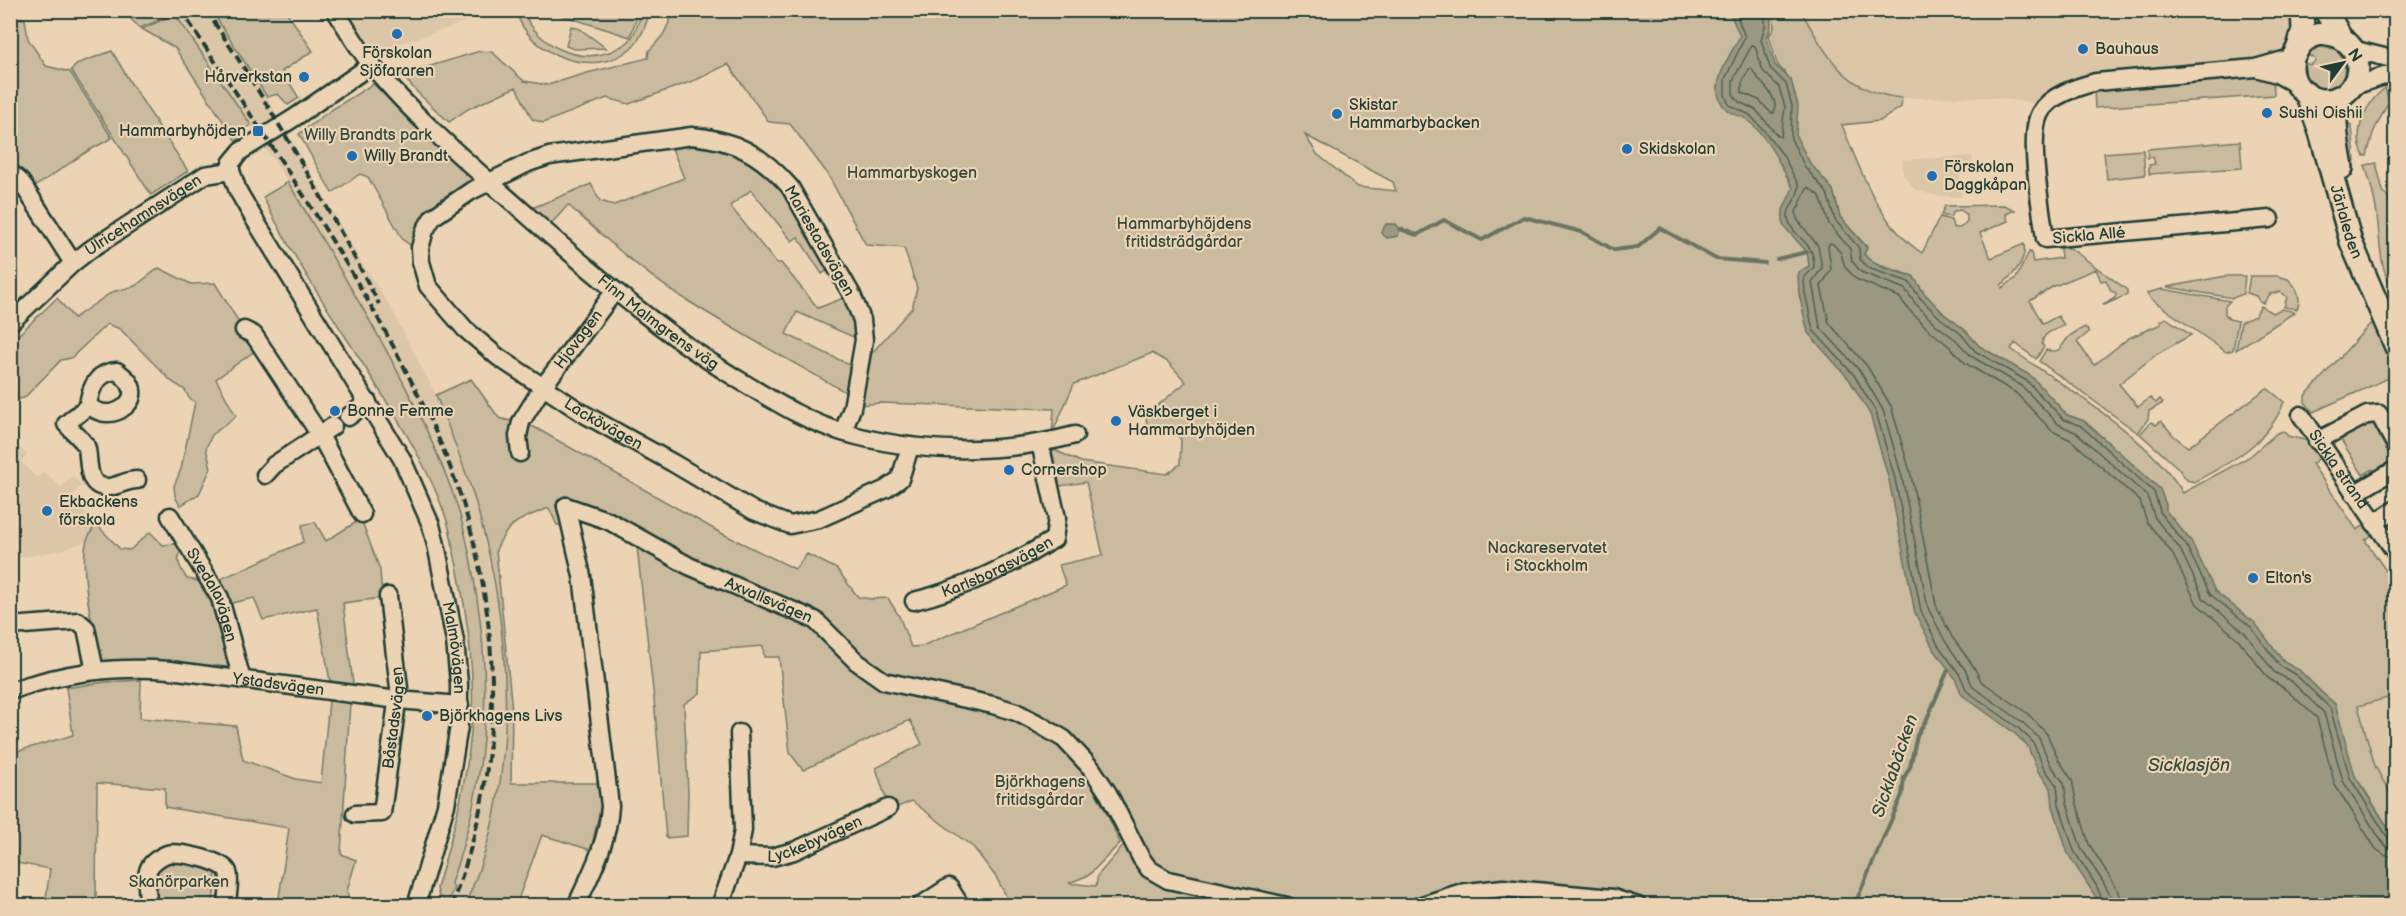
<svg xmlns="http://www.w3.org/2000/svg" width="2406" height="916" font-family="'Balsamiq Sans',sans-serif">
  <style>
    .built { fill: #dbc6a8 }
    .green { fill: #caba9e; stroke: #747c69; stroke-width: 1.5; fill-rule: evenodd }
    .water { fill: #9a9881; stroke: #697462; stroke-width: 1.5 }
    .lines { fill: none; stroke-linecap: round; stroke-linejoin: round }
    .shore { stroke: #506153; stroke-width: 1.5 }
    .stream { stroke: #697462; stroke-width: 4 }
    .minor-casing { stroke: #1f3d34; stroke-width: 21 }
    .major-casing { stroke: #1f3d34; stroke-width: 26 }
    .minor { stroke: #ecd3b3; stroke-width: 16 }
    .major { stroke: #ecd3b3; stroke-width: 21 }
    .rail { stroke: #1f3d34; stroke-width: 4; stroke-dasharray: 9 4.5; stroke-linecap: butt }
    .poi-dot { fill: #1f6fb2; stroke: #ecd3b3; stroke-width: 2 }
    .labels { text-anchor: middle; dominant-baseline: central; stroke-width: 4.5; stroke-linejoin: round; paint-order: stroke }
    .poi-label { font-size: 16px; fill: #1f3d34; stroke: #ecd3b3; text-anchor: start }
    .park-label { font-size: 16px; fill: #304a3f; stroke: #ecd3b3 }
    .street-label { font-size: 16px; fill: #1f3d34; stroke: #ecd3b3 }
    .water-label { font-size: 18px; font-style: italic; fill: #314b40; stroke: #ecd3b3 }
  </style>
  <rect width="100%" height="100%" fill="#ecd3b3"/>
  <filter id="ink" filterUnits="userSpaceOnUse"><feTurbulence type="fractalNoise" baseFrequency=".0167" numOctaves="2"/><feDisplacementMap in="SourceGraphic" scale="12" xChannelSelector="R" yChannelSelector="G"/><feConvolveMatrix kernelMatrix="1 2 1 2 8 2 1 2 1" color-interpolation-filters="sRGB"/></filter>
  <g filter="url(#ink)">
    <g class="built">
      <path d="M2291 10 2294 30 2284 50 2278 56 2279 67 2095 81 2047 103H2034L1988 97 1902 98 1882 96 1854 84 1823 51 1801 11Z"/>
      <path d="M173 11H212L259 83 362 263 391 308 436 395 462 461 477 506 503 632 506 682 501 773 493 826 475 885 465 905H446L454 887 451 883 462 851 482 759 486 705 484 650 466 539 453 492 428 433 375 331 288 182Z"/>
      <path d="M345 11H485L474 18 449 28 376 51Z"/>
      <path d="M1972 156 1974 170 1959 172 1962 197 1937 196 1915 190 1903 174V160Z"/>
      <path d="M15 443 27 455 21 462 37 478 44 472 61 487 72 476 82 485 70 498 96 524 87 541 62 550 11 559 10 447Z"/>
      <path d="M2395 696V802L2375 766 2358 706Z"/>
    </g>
    <g class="green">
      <path d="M675 10H1751L1796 128 1791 80 1777 64 1769 36 1774 28 1773 11H1801C1826 55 1846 93 1902 98L1901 107 1880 121 1842 125C1861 172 1878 223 1922 253L1940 217 1951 220 1953 227C1960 230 1962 227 1967 221V215L1961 210 1954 211 1950 217 1941 215 1945 206 2004 205 2015 210 2006 214 2008 221 1980 233 1991 258 2024 244C2027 260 2013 276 2001 285L2002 288 2016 278 2029 252H2031L2033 262 2061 258 2060 248H2070L2127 290V295L2104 305 2103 304 2115 298 2116 293 2111 291 2106 280 2101 281 2096 269 2052 287 2030 301 2043 324 2058 316 2064 325C2054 332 2044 330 2042 344L2044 347 2036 359 2015 343 2011 349C2064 387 2150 437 2183 493L2249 457 2277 433 2283 431 2288 436 2309 441 2321 457 2312 464 2357 530 2365 525 2371 536 2365 540 2395 584V696L2358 706 2375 766 2395 802V839L2364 789 2155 518 2166 505 2159 489 2118 451 2084 421 2067 415 2031 376 1979 346 1965 330 1944 314 1924 293 1913 276 1870 262 1864 254 1867 247 1840 217 1833 190 1811 165 1836 258 2297 905H1011L996 877 974 848 912 801 895 808 888 805 876 768 922 744 910 720 803 770 790 753 779 657H764L763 646 701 651 700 693 684 704 688 793 687 836 666 838 654 699 636 538 586 520 571 526 557 525 549 508C521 519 508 521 496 550L512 710 511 783H599L601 805 591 850 542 835 516 905H465C521 781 513 635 477 507 466 469 450 432 436 395L471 379 499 418 534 427 719 532 795 569 807 554 837 569 858 597 871 599 888 598 899 616 911 647 922 646 1066 585 1059 565 1103 555 1086 482 1054 487 1047 457 1054 450 1081 462 1167 474 1180 464 1181 439 1173 431 1147 425 1146 415 1186 382 1168 362 1152 353 1074 384 1052 434 1054 409 881 403 859 405 863 363 912 308 917 288 904 248 866 245 827 173 790 124 769 122 728 64 698 79 629 104 607 98 543 123 532 119 516 87 468 109 449 122 418 93 400 73 414 71 480 51 492 52 524 81 548 85 587 73 648 58 649 51 663 35ZM1305 135 1393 182 1396 191 1358 187 1317 154ZM2299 670 2321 692 2335 704 2337 727ZM1056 741 1098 763 1130 838 1098 875 1096 886 1069 883 1089 875 1120 843C1102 800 1088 775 1056 741Z"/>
      <path d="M123 11H172L174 14 140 28Z"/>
      <path d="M212 11H286L313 51 282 71 299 98 288 105 278 94 267 97Z"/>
      <path d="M516 11H523C536 44 579 67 614 50 619 47 626 45 630 40 636 33 639 20 642 11H650C646 24 642 38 631 48 596 80 527 55 516 11Z"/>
      <path d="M549 11 639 10V11L630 37Z"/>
      <path d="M175 14 251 125 241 131 244 136 236 141 175 48 142 29Z"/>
      <path d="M10 17 25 19 28 39 46 66 70 72 112 138 88 151 27 192 11 172V111L15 110 13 86 10 84Z"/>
      <path d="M571 26 580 29 606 48 574 49 566 46Z"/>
      <path d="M2320 47 2336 49 2345 61 2344 77 2333 88H2318L2306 78 2304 63 2311 65 2315 61 2314 58 2307 55Z"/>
      <path d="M112 51 130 82 188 171 151 195 71 70 79 63Z"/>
      <path d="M2273 76 2274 95 2095 108 2094 89Z"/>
      <path d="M373 84 427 132 475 180C439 199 423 205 413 247L403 240 368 177 360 174 332 193 299 134 331 110Z"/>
      <path d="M2385 88 2389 101 2373 133 2367 156H2364C2351 134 2366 102 2385 88Z"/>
      <path d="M2344 123 2352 126 2355 161 2353 167Z"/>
      <path d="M2240 141 2242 168 2149 174V165L2155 164 2153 157 2148 158 2147 149Z"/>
      <path d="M687 146C709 148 731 150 750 160 783 177 811 237 830 269L822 274 798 237 792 241 751 190 730 206 776 263H781L818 308 846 297 855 321 858 339 797 312 786 334 854 367 849 394C790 361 731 329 674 292 636 267 602 235 568 205L551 224 532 208 591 184 600 201 614 205 684 178 672 148Z"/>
      <path d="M2143 150 2145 175 2107 179 2104 153Z"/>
      <path d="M2376 163 2383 191 2395 207V289C2381 280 2380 243 2378 226 2377 207 2371 184 2365 165Z"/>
      <path d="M288 182C347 282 411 382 452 491 464 523 471 558 476 592 493 696 486 784 451 883L454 887 448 902 439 897 437 888C452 837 466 786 471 733 476 677 468 621 457 566 453 551 452 536 447 521 438 493 424 465 409 439 362 357 305 282 263 197Z"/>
      <path d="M159 268 191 284 215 283 256 350 216 379 236 416 212 435 206 448 211 468 199 494 180 506 175 496 174 486 181 469 195 402 189 398 185 390 171 381 120 329 107 324 71 358 61 360 24 398 14 400 11 406V342L57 298 74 318 112 292 135 286Z"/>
      <path d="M2226 276H2245L2243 294 2233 298 2167 287Z"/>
      <path d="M2250 276H2277L2288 279C2297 287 2302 297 2297 309L2284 307 2287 297 2281 292 2270 294 2264 303 2260 302 2256 296 2247 293Z"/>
      <path d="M2162 289 2230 301 2225 306V314L2229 319 2238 321 2233 350 2226 352 2151 299 2147 293Z"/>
      <path d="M2261 306 2272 313 2282 309 2295 312 2236 350 2241 322 2255 316Z"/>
      <path d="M2166 318 2191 335 2157 354 2119 384 2138 407 2150 398 2156 403 2160 399 2163 403 2149 411 2148 419 2138 433 2039 361 2046 350C2061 353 2059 349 2067 339 2070 334 2080 330 2085 327L2089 332 2077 342 2094 365 2129 338 2161 324 2160 321Z"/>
      <path d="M2370 324 2375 325 2395 366V385L2391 377 2313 412 2305 402V396Z"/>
      <path d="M2267 388 2284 402C2269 442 2232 462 2194 482L2187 480 2177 467 2140 434 2151 422 2156 425 2161 421 2174 436 2188 447Z"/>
      <path d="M2373 421 2395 451V463L2377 476 2373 469 2363 475 2338 435Z"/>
      <path d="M361 519 380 570 382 598 343 603 353 684 330 681 317 608 263 620 254 598 227 604 221 579 303 542 302 525 315 522 326 541Z"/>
      <path d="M96 524 120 549 130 550 150 532 163 545 175 544 183 547C174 559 180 568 187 579 192 580 198 580 201 582 215 591 224 650 228 667L144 660 101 664C94 635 78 568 87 540 89 535 93 529 96 524Z"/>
      <path d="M141 680 140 718 236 726 243 760 296 779 321 783 329 701 350 703 341 854 356 860 347 891 350 905H278L289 828 165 807V788L97 783 96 905H45L50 869 11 862 16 832V792L11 773V753L73 735 66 688 106 682Z"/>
      <path d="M163 860 211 865 216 872 213 905 156 906 157 870Z"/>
    </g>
    <g class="water">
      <path d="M1729 11H1771V27L1767 38 1775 65 1791 80 1798 106 1796 136 1810 163 1833 190 1840 217 1867 248 1864 254C1875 268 1896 272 1913 276L1924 293 1944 314 1965 330 1979 346 2031 376 2067 415 2084 421 2160 489 2166 505V511L2191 541 2215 591 2255 623 2284 662 2299 670 2321 692 2335 704 2355 776 2395 839V905H2101L2068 854 2053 806 2051 788 2038 771 2027 745 2013 732 1962 695 1955 678 1933 648 1915 613 1889 480 1870 414 1849 379 1808 333 1799 294 1798 273 1809 266 1807 252 1783 225V210L1793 188C1783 169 1765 132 1746 119 1740 115 1732 115 1726 109 1705 89 1730 56 1740 36Z"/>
      <path d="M1386 224H1396L1400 229 1398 236 1387 238 1381 233Z"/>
    </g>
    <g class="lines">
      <g class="shore">
        <path d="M1735 10 1745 37 1725 79V95L1729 105 1750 115 1765 132 1783 155 1799 186C1799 199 1784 209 1789 222 1797 242 1814 240 1814 267L1804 278 1805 293 1813 330 1854 375 1876 412 1895 479 1921 611 1938 645 1960 675 1967 691 2017 727 2033 742 2044 768 2057 786 2059 804 2074 851 2096 885 2105 906"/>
        <path d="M1765 10V26L1761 40 1770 68 1786 84 1792 106 1791 139 1805 167 1827 193 1835 220 1859 248 1860 259 1868 268 1909 282 1920 298 1940 318 1961 334 1975 351 2027 381 2063 419 2081 426 2154 492 2161 514 2186 545 2210 594 2251 627 2280 666 2296 675 2330 708 2350 778 2388 838 2396 841"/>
        <path d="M1752 45 1755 46 1763 71 1779 87 1785 107 1781 137 1778 136 1756 110 1739 102 1733 94V80Z"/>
        <path d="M1749 69H1752C1759 84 1780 95 1774 113H1771L1759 100 1742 93V83Z"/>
        <path d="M2113 906 2112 899 2103 882 2081 848 2067 803 2064 783 2050 764 2039 738 2021 721 1973 687 1966 671 1945 641 1928 608 1902 477 1883 410 1860 371 1820 327 1812 282 1822 268 1818 246 1797 219 1796 212 1808 187 1820 196 1829 224 1850 249 1852 261 1861 272 1905 289 1915 303 1935 324 1956 340 1971 356 2022 386 2058 424 2077 433 2147 496 2155 518 2180 549 2204 599 2245 633 2274 672 2291 681 2324 713 2343 781 2382 842 2387 847 2396 848"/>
        <path d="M2122 906 2119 892 2089 844 2076 801 2072 780 2058 759 2047 734 2027 713 1981 681 1974 667 1952 637 1936 605 1911 475 1891 406 1867 366 1829 323 1821 286 1831 270 1828 246 1830 243 1833 244 1841 253 1845 267 1856 279 1899 297 1909 310 1929 330 1949 346 1965 363 2016 393 2052 431 2071 440 2140 501 2147 522 2172 553 2197 604 2238 639 2268 678 2285 689 2317 718 2335 785 2376 849 2386 856 2396 857"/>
      </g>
      <g class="stream">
        <path d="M1400 229 1417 235 1444 220 1482 240 1524 217 1582 232 1614 250 1638 247 1660 228 1716 259 1765 263"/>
        <path d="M1777 259 1807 252"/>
        <path d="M1140 901 1158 906"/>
        <path d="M1854 906 1902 795 1904 778 1910 767 1917 735 1927 719 1948 670"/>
      </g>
      <g class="minor-casing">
        <g id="minor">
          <path id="s1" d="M335 10C347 29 359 50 373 67 418 121 474 168 527 215 597 277 668 338 749 386 779 404 808 422 842 432 917 454 1000 455 1075 435"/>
          <path d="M2352 49 2396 60"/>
          <path id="s2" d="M371 65 294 118 241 151 231 163V171L238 191 253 217 402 459 431 525 437 549 455 641 459 683V726L446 805 416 906"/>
          <path d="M2259 69 2277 74 2297 85"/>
          <path d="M2351 87 2396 72"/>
          <path d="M10 172 21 182 73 263"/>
          <path d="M2270 219 2045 239C2042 211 2027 137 2040 113 2050 95 2077 87 2096 82L2255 68 2294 57"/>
          <path id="s3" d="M10 323 73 263 91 249 205 175 231 171"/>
          <path d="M244 330 254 335 320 435 362 514"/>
          <path d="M88 406C90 388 97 372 117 371 123 376 131 381 132 390 134 403 119 414 106 413 100 413 93 409 88 406L66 424C72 431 81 438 86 446 91 456 83 489 109 487 119 486 126 480 137 480"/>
          <path id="s4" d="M2301 415 2396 553"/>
          <path d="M348 417 368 402"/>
          <path id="s5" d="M843 432 852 408 864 340 862 320 852 295 790 187C761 154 735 140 692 136L549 156 528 163 471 191 433 217 425 230 420 248 421 262 428 286 465 329 498 357 584 414 673 463 754 511 790 525 819 519 886 489 900 479 910 447"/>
          <path d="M2317 441 2367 415 2379 414 2396 446"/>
          <path id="s6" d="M520 453 518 436 521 422 542 388 614 292"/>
          <path d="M265 475 274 465 333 426"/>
          <path d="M2354 494 2396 469"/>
          <path id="s7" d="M566 506 609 521 689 566 815 620 857 662 884 681 993 705 1016 712 1037 723 1064 739 1092 769 1108 793 1141 858 1149 869 1168 880 1287 906"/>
          <path d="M566 506 582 576 610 806C608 842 591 874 576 906"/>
          <path id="s8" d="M170 516 220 598 242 680"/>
          <path d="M2374 523 2396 509"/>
          <path id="s9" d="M914 601C960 590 1014 564 1054 539L1057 518 1040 443"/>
          <path d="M10 626 78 621 86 628 95 671"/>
          <path id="s10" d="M10 691C64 672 114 666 170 670L398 700 460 705"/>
          <path id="s11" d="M355 814 382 813 399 688 388 596"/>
          <path id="s12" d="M738 856 772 857 794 851 888 808"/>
          <path d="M148 906C148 895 145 877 149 868 152 862 161 856 167 854 179 851 225 861 228 872 231 881 227 896 227 906"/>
          <path d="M720 906 738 856 743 830 739 733"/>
          <path d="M920 906 949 887 961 906"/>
          <path d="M1419 906 1459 893 1503 888 1613 898 1638 906"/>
        </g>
      </g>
      <g class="major-casing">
        <g id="major">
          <path d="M2325 10 2343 40"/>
          <circle cx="2325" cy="67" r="33"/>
          <path d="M2297 51 2303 30 2302 10"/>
          <path id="s13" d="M2306 93 2320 132 2351 242 2396 347"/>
          <path d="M2338 97C2333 120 2338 145 2342 168"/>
        </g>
      </g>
      <use href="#minor" class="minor"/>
      <use href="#major" class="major"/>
      <g class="rail">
        <path d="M181 10C257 126 337 238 401 361 428 413 454 468 469 524 504 651 500 783 451 906"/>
        <path d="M206 10C271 107 326 202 379 304"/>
      </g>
    </g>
  </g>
  <g class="poi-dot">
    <circle cx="397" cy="34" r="6"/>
    <circle cx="2083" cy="49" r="6"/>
    <circle cx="304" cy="77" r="6"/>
    <circle cx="2267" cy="113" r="6"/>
    <circle cx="1337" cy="114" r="6"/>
    <rect x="252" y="125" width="12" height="12" rx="3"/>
    <circle cx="1627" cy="149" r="6"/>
    <circle cx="352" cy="156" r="6"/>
    <circle cx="1932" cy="176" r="6"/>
    <circle cx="335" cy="411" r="6"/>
    <circle cx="1116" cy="421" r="6"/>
    <circle cx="1009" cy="470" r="6"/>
    <circle cx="47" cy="511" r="6"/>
    <circle cx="2253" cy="578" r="6"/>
    <circle cx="427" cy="716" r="6"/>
  </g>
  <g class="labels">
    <g class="poi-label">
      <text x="2095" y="49">Bauhaus</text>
      <text x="397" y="53" text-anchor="middle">Förskolan<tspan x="397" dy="18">Sjöfararen</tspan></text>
      <text x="292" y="77" text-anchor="end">Hårverkstan</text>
      <text x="1349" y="105">Skistar<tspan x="1349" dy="18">Hammarbybacken</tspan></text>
      <text x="2279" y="113">Sushi Oishii</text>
      <text x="246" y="131" text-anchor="end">Hammarbyhöjden</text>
      <text x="1639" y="149">Skidskolan</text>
      <text x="364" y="156">Willy Brandt</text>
      <text x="1944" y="167">Förskolan<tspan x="1944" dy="18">Daggkåpan</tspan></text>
      <text x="347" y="411">Bonne Femme</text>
      <text x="1128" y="412">Väskberget i<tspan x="1128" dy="18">Hammarbyhöjden</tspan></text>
      <text x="1021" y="470">Cornershop</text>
      <text x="59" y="502">Ekbackens<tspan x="59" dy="18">förskola</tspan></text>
      <text x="2265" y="578">Elton's</text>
      <text x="439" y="716">Björkhagens Livs</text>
    </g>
    <g class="park-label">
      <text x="368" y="135">Willy Brandts park</text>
      <text x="912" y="173">Hammarbyskogen</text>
      <text x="1184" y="224">Hammarbyhöjdens<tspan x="1184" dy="18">fritidsträdgårdar</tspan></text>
      <text x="1547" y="548">Nackareservatet<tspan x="1547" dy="18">i Stockholm</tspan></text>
      <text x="1040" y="782">Björkhagens<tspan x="1040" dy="18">fritidsgårdar</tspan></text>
      <text x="179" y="882">Skanörparken</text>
    </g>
    <g class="street-label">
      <text stroke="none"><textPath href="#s3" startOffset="172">Ulricehamnsvägen</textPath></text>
      <text stroke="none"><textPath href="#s13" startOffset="135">Järlaleden</textPath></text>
      <text transform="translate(2089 236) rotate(-5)">Sickla Allé</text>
      <text transform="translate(819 241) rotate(60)">Mariestadsvägen</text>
      <text stroke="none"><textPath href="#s1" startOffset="452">Finn Malmgrens väg</textPath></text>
      <text stroke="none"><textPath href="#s6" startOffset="132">Hjovägen</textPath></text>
      <text stroke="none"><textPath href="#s5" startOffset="954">Läckövägen</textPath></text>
      <text stroke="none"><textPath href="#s4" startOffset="66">Sickla strand</textPath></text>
      <text stroke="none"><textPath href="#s9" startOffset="90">Karlsborgsvägen</textPath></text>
      <text stroke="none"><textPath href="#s8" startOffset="90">Svedalavägen</textPath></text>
      <text stroke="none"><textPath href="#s7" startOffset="224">Axvallsvägen</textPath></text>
      <text stroke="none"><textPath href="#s2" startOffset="712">Malmövägen</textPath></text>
      <text stroke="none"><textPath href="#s10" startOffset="272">Ystadsvägen</textPath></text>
      <text stroke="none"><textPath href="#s11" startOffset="123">Båstadsvägen</textPath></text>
      <text stroke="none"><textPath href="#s12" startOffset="80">Lyckebyvägen</textPath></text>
    </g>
    <g class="water-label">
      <text x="2189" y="765">Sicklasjön</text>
      <text transform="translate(1895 766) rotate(-71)">Sicklabäcken</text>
    </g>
  </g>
  <rect width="2406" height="916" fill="none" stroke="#ecd3b3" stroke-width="36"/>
  <rect x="18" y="18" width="2370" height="880" fill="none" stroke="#1f3d34" stroke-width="2" filter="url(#ink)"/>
  <g transform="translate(2343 63) rotate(57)" stroke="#ecd3b3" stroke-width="4.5" paint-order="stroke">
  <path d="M0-4.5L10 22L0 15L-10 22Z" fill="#1f3d34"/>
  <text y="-9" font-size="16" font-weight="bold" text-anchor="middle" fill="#1f3d34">N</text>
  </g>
</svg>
